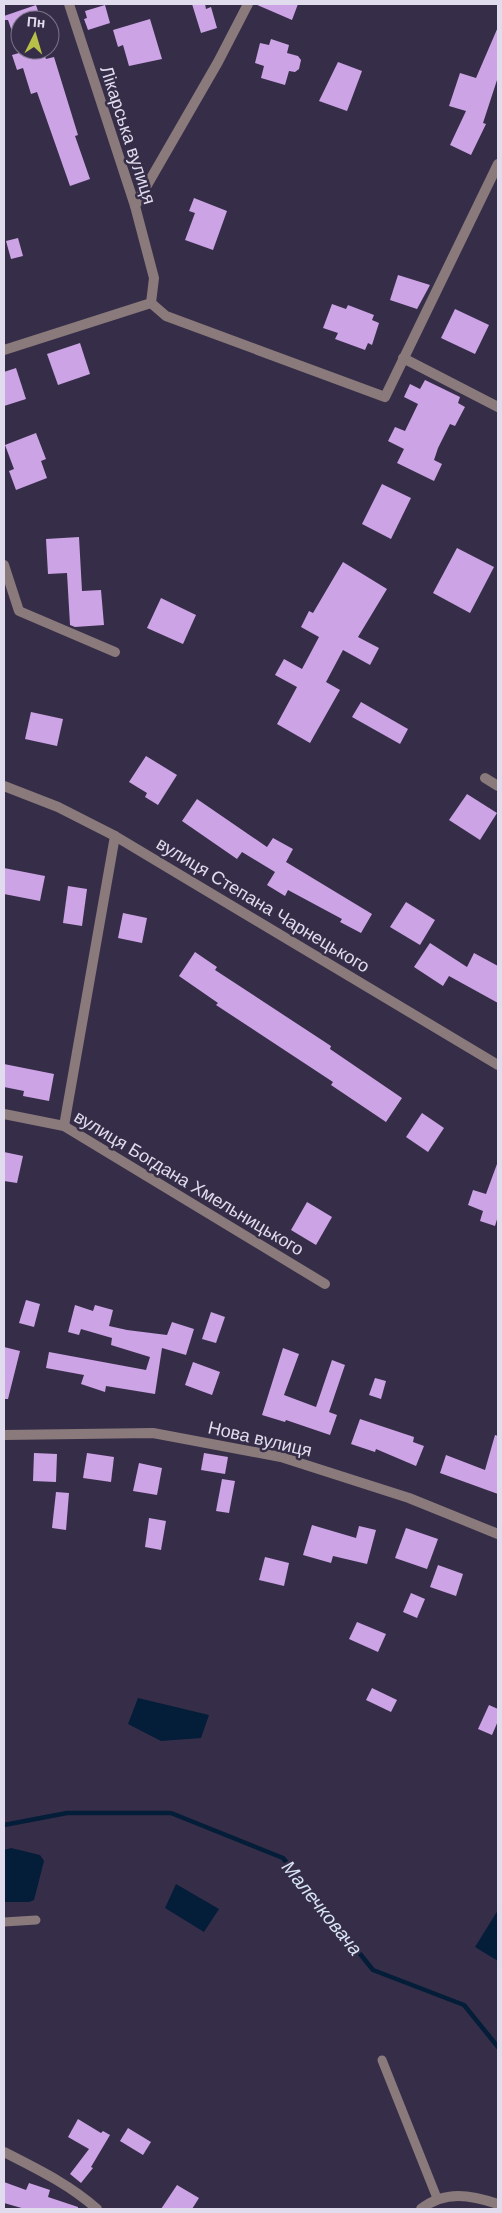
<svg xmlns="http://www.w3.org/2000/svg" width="502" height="2213" font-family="Helvetica,sans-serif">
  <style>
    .water { fill: #041d38 }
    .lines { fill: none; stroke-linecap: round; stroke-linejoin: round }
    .stream { stroke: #041d38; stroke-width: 4.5 }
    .building { fill: #cca3e5 }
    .service { stroke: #8a7a7b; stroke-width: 9 }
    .minor { stroke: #8a7a7b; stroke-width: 10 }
    .labels { text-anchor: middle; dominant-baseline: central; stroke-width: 5; stroke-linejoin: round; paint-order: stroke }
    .street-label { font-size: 18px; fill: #e0dced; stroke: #362e48 }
    .water-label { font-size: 19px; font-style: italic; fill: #d7e4f4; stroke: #362e48 }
  </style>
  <rect width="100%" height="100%" fill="#362e48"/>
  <g class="water">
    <path d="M138 1698 209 1715 201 1738 161 1741 128 1724Z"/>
    <path d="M11 1848 40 1855 44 1861 34 1900 29 1902H4V1850Z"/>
    <path d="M176 1884 219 1909 204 1932 165 1908Z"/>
    <path d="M498 1910V1961L475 1947Z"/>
  </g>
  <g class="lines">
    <path class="stream" d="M4 1825 67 1813H171L283 1858 373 1970 464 2005 498 2047"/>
  </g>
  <g class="building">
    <path d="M192 4H205L206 9 211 7 217 28 201 33Z"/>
    <path d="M255 4H298L292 20Z"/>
    <path d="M36 5 41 20H20V48L18 49 8 20H4V16Z"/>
    <path d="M105 5 110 23 88 30 84 19 87 18 85 11Z"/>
    <path d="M150 19 162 59 129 66 123 45 118 47 113 30Z"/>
    <path d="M498 27V77L483 123 486 124 471 155 450 145 466 111 449 106 460 73 476 78Z"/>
    <path d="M271 39 289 45 287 53 298 56 301 60 299 69 295 72 289 71 285 85 261 78 264 66 255 63 260 43 269 45Z"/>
    <path d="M18 50H43L46 59 54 57 78 135 75 136 90 179 70 186 37 92 31 94 23 68 17 70 12 55 19 53Z"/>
    <path d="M338 62 362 71 347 111 319 101Z"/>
    <path d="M194 198 227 211 213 250 185 240 195 213 189 211Z"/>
    <path d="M18 238 23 256 11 259 6 241Z"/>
    <path d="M398 275 430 285 417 309 390 300Z"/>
    <path d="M332 304 346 309 348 305 374 315 372 320 379 323 372 345 368 343 365 350 335 339 338 333 323 328Z"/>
    <path d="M455 309 489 325 475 354 441 338Z"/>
    <path d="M80 343 90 374 58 385 47 354Z"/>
    <path d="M16 368 26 399 4 406V372Z"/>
    <path d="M425 380 460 397 458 403 465 407 455 426 450 424 438 448 434 460 442 464 434 481 397 463 404 449 388 441 395 427 405 431 418 404 404 397 410 384 420 389Z"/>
    <path d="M36 433 46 459 41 461 47 478 16 490 9 471 14 469 5 445Z"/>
    <path d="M382 484 411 498 391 539 362 524Z"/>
    <path d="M79 537 82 591 101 590 104 625 75 627 70 625 67 573 48 574 46 539Z"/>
    <path d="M457 548 494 567 470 613 433 593Z"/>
    <path d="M343 562 387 589 358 637 379 648 370 665 343 650 326 682 340 690 310 743 277 724 297 687 275 675 284 659 302 669 319 637 301 627 309 611 313 613Z"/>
    <path d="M161 598 196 615 183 644 147 628Z"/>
    <path d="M361 702 408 729 400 744 352 717Z"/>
    <path d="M31 712 63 719 57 746 25 739Z"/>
    <path d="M146 756 177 775 158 805 145 797 147 793 129 782Z"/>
    <path d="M467 794 497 813 480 840 449 820Z"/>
    <path d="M197 799 267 847 273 838 293 849 286 862 372 914 361 933 340 922 342 919 288 890 285 896 267 885 275 872 242 852 237 859 182 821Z"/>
    <path d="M4 868 45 876 40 901 4 894Z"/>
    <path d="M68 886 87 889 82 926 63 923Z"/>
    <path d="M406 902 435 920 420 945 390 927Z"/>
    <path d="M123 913 147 918 142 943 118 938Z"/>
    <path d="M430 943 467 967 474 953 498 966V1003L449 976 443 986 414 967Z"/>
    <path d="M195 952 217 967 215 970 331 1046 330 1049 402 1098 386 1122 331 1085 333 1082 216 1005 218 1003 179 976Z"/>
    <path d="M4 1064 54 1074 49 1101 23 1096 24 1091 4 1087Z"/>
    <path d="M422 1113 444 1128 428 1152 406 1137Z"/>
    <path d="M4 1152 23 1156 17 1183 4 1181Z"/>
    <path d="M497 1164 498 1216 495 1226 480 1221 483 1211 468 1205 473 1190 486 1194Z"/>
    <path d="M307 1202 332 1217 316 1245 291 1230Z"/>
    <path d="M26 1300 40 1304 34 1327 19 1323Z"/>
    <path d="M75 1305 93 1311 95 1305 113 1310 109 1326 127 1330 167 1335 172 1322 194 1329 186 1355 162 1348 155 1394 106 1386 105 1392 81 1384 84 1375 46 1368 49 1352 146 1370 150 1357 111 1345 112 1338 81 1329 79 1335 68 1332Z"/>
    <path d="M211 1312 225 1317 216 1343 202 1339Z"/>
    <path d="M4 1347 20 1351 8 1399H4Z"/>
    <path d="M283 1348 299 1354 284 1395 316 1407 332 1360 345 1365 329 1412 337 1415 330 1435 286 1420 285 1422 262 1415Z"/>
    <path d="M193 1362 220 1372 212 1395 185 1385Z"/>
    <path d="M375 1378 386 1381 381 1399 369 1395Z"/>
    <path d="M360 1419 414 1437 413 1442 424 1446 416 1466 376 1449 375 1452 351 1444Z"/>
    <path d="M495 1435 498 1436V1494L440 1473 446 1455 485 1470Z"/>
    <path d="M34 1453 57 1454 56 1482 33 1481Z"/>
    <path d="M87 1453 114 1457 111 1482 83 1478Z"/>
    <path d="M204 1453 228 1457 225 1474 201 1470Z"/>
    <path d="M139 1463 162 1468 157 1495 133 1491Z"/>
    <path d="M222 1479 235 1481 229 1513 216 1511Z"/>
    <path d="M56 1492 69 1493 66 1530 52 1528Z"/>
    <path d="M149 1518 166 1521 161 1550 145 1547Z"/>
    <path d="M312 1525 356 1538 359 1526 376 1530 367 1564 333 1556 331 1563 303 1555Z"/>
    <path d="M406 1528 438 1539 427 1569 395 1558Z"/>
    <path d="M265 1557 289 1563 284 1586 259 1580Z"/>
    <path d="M438 1565 463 1574 456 1596 430 1587Z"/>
    <path d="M411 1593 425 1599 417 1618 403 1612Z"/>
    <path d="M357 1622 386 1634 378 1652 349 1639Z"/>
    <path d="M372 1688 397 1700 391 1712 366 1700Z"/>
    <path d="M489 1705 498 1709V1721L492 1735 478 1729Z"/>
    <path d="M78 2119 101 2133 103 2131 110 2135 91 2167 93 2168 81 2183 70 2174 89 2149 68 2137Z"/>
    <path d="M128 2128 151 2142 143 2155 120 2141Z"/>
    <path d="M4 2182 26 2190 29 2183 50 2190 48 2197 78 2207V2209H25L4 2203Z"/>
    <path d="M177 2185 199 2198 192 2209H161Z"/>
  </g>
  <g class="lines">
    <g class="service">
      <path d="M4 1922 36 1920"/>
      <path d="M382 2060 437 2198"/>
    </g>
    <g class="minor">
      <path d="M135 206 218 62 248 4"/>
      <path d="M151 303 166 316 385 397 498 164"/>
      <path d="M4 350 151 303 154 278 135 206 69 4"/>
      <path d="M403 358 498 407"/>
      <path d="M4 565 19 611 115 652"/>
      <path d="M485 778 498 786"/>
      <path d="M4 786 58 807 115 836 498 1065"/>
      <path d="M4 1114 64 1126 325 1284"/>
      <path d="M64 1126 115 836"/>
      <path d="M4 1435 153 1433 281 1457 409 1498 498 1534"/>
      <path d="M4 2152C37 2169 69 2184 97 2209"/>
      <path d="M421 2209C445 2190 471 2195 498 2204"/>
    </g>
  </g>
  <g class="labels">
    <g class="street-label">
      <text transform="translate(128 135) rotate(72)">Лікарська вулиця</text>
      <text transform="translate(263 905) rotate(31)">вулиця Степана Чарнецького</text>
      <text transform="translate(189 1183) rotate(31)">вулиця Богдана Хмельницького</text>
      <text transform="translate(260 1439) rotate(13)">Нова вулиця</text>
    </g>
    <g class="water-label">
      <text transform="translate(322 1908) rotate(51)">Малечковача</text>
    </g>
  </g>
  <rect width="502" height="2213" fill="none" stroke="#e0dced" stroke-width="10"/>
  <g transform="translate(35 35) rotate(5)"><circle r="24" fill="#362e48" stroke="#7a748a"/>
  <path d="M0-4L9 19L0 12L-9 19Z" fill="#b8c147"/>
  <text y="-8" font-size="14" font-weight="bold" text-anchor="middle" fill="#e0dced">Пн</text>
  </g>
</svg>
